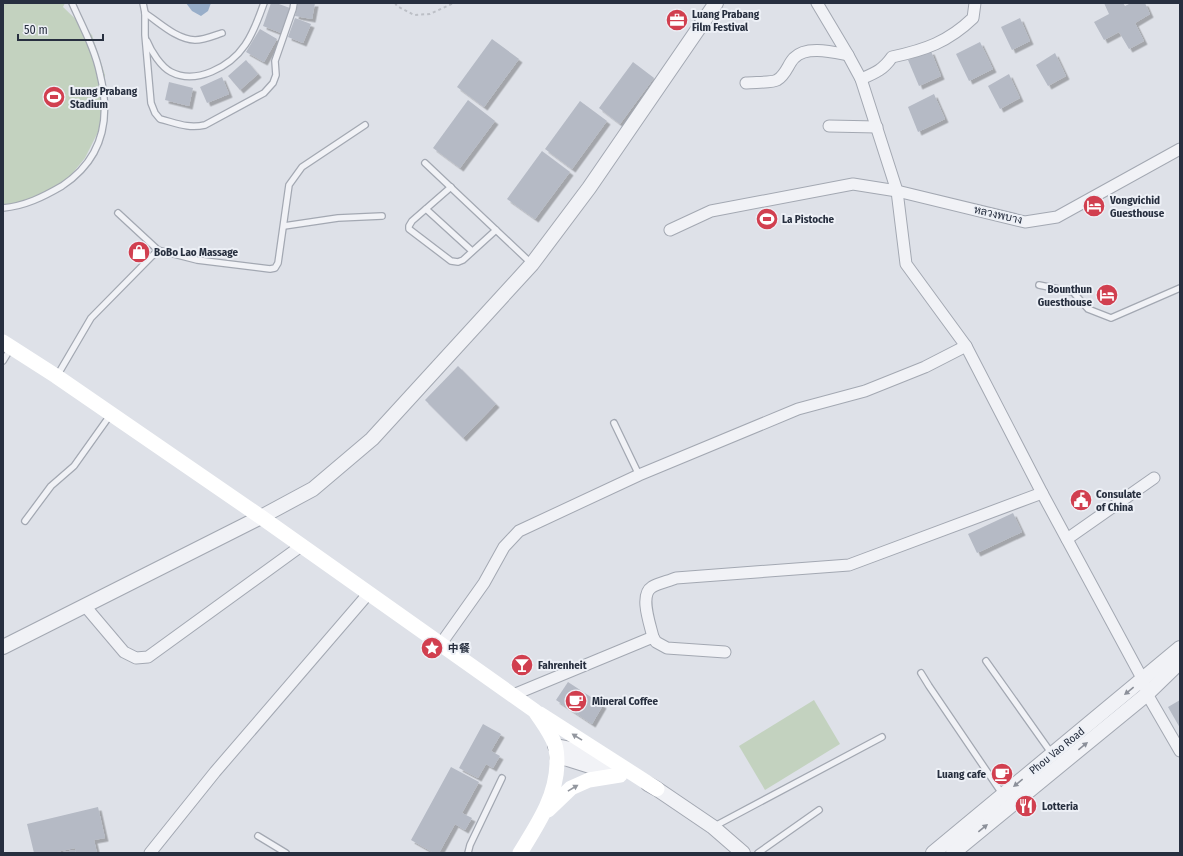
<svg xmlns="http://www.w3.org/2000/svg" width="1183" height="856" font-family="'Fira Sans Condensed','Noto Sans SC',Sarabun,sans-serif">
  <style>
    .green { fill: #c3d2bf }
    .water { fill: #98aec9 }
    .building { fill: #b5bac5; filter: url(#shadow) }
    .lines { fill: none; stroke-linecap: round; stroke-linejoin: round }
    .service-casing { stroke: #a3a8b2; stroke-width: 8 }
    .minor-casing { stroke: #a3a8b2; stroke-width: 13 }
    .tertiary-casing { stroke: #a3a8b2; stroke-width: 16 }
    .path { stroke: #bcbfc6; stroke-width: 2; stroke-dasharray: 3 3; stroke-linecap: butt }
    .service { stroke: #f1f2f6; stroke-width: 5.5 }
    .minor { stroke: #f1f2f6; stroke-width: 11 }
    .tertiary { stroke: #f1f2f6; stroke-width: 14 }
    .secondary { stroke: #fff; stroke-width: 15 }
    .oneway { fill: #8c909a }
    .oneway2 { fill: #93979f }
    .labels { text-anchor: middle; dominant-baseline: central; stroke-width: 4; stroke-linejoin: round; paint-order: stroke }
    .poi-label { font-size: 11px; font-weight: bold; fill: #272f3f; stroke: #edf0f6; text-anchor: start }
    .street-label { font-size: 11px; fill: #272f3f; stroke: #edf0f6 }
  </style>
  <defs>
    <filter id="shadow"><feDropShadow dx="3.5" dy="3.5" stdDeviation="0" flood-color="#0004"/></filter>
  </defs>
  <rect width="100%" height="100%" fill="#dee1e8"/>
  <g class="green">
    <path d="M3 3H65L63 7 92 35 105 75 104 120 85 158 66 181 37 199 3 207Z"/>
    <path d="M814 700 840 744 765 790 739 746Z"/>
  </g>
  <path class="water" d="M186 3H211L208 11 201 16 192 11Z"/>
  <g class="building">
    <path d="M271 3H276L290 8 281 33 263 26Z"/>
    <path d="M298 3H315L312 19 295 16Z"/>
    <path d="M1104 3H1123L1125 6 1131 3H1145L1150 14 1135 23 1144 41 1129 49 1119 32 1104 40 1094 22 1109 14Z"/>
    <path d="M295 18 311 24 303 43 288 37Z"/>
    <path d="M1020 18 1030 41 1012 50 1001 27Z"/>
    <path d="M260 29 277 39 264 62 246 52Z"/>
    <path d="M492 39 519 59 484 107 457 87Z"/>
    <path d="M980 42 993 69 969 81 956 54Z"/>
    <path d="M931 51 941 76 919 86 908 60Z"/>
    <path d="M1055 53 1066 76 1048 86 1036 65Z"/>
    <path d="M246 60 258 74 240 90 228 76Z"/>
    <path d="M633 62 654 78 620 124 599 108Z"/>
    <path d="M1009 74 1020 98 1000 109 988 86Z"/>
    <path d="M222 77 229 94 207 103 200 87Z"/>
    <path d="M169 82 193 88 189 106 165 100Z"/>
    <path d="M934 94 945 119 918 132 908 107Z"/>
    <path d="M468 100 495 121 460 168 433 148Z"/>
    <path d="M580 101 607 121 572 169 545 149Z"/>
    <path d="M542 151 570 172 535 219 507 199Z"/>
    <path d="M458 366 496 404 463 438 425 400Z"/>
    <path d="M1013 513 1022 532 977 553 968 534Z"/>
    <path d="M568 682 603 705 592 724 556 700Z"/>
    <path d="M1180 700V728L1168 707Z"/>
    <path d="M483 724 501 734 491 751 500 756 493 768 486 764 478 778 459 768Z"/>
    <path d="M451 767 479 782 462 813 472 818 465 830 455 824 439 853H434L411 840Z"/>
    <path d="M98 807 105 838 94 840 97 853H76L75 848 52 853H34L27 824Z"/>
    <path d="M75 850V853H63V852Z"/>
  </g>
  <g class="lines">
    <g class="service-casing">
      <g id="service">
        <path d="M143 3 145 13V35L151 103 155 113 160 119C176 123 188 129 205 125L264 93 273 83 276 75 275 61 293 9 294 3"/>
        <path d="M145 13C160 23 176 39 195 40 204 40 213 36 222 33"/>
        <path d="M147 41C151 51 161 67 171 72 196 85 230 67 245 45 254 32 259 17 264 3"/>
        <path d="M425 163 532 264"/>
        <path d="M451 187 412 221 409 226V229L451 261 458 262 463 260 496 230"/>
        <path d="M3 208C25 206 43 197 62 186 103 159 111 119 100 74 95 49 82 26 72 3"/>
        <path d="M426 209 472 251"/>
        <path d="M118 213 158 250"/>
        <path d="M284 226 338 218 382 216"/>
        <path d="M1039 285 1073 292 1088 309 1111 318 1180 288"/>
        <path d="M3 361 11 348"/>
        <path d="M57 376 91 318 158 250 197 260 270 269 275 268 278 263 289 185 302 167 365 125"/>
        <path d="M614 423 639 475"/>
        <path d="M25 521 51 486 74 466 111 414"/>
        <path d="M986 661 1052 754"/>
        <path d="M921 673 929 686 1003 795"/>
        <path d="M713 827 882 737"/>
        <path d="M258 836 286 853"/>
        <path d="M468 853 470 845 502 778"/>
        <path d="M758 853 819 810"/>
      </g>
    </g>
    <g class="minor-casing">
      <g id="minor">
        <path d="M817 3 848 55 861 79 897 191 906 264 966 346 1042 493 1143 680 1147 694 1180 751"/>
        <path d="M861 79C875 73 883 70 892 57 925 50 948 42 973 18L975 3"/>
        <path d="M746 83C753 82 772 83 777 80 786 75 788 64 794 58 806 45 833 52 848 55"/>
        <path d="M829 126 877 127"/>
        <path d="M670 230 711 211 853 184 897 191 1025 222 1057 217 1180 149"/>
        <path d="M1067 539 1154 478"/>
        <path d="M85 606 124 652 136 658 148 657 301 546"/>
        <path d="M653 637C650 624 639 595 652 587 659 583 669 581 676 578L849 565 1042 493"/>
        <path d="M440 645 484 583 504 547 519 531 639 475 798 409 865 391 925 367 966 346"/>
        <path d="M513 695 653 637 656 642 667 648 725 652"/>
        <path d="M150 853 215 772 369 593"/>
      </g>
    </g>
    <g class="tertiary-casing">
      <g id="tertiary">
        <path d="M3 647 261 517 313 489 372 439 532 264 589 188 716 3"/>
        <path d="M555 746C574 749 591 755 608 764"/>
        <path d="M557 757 568 759 606 771"/>
        <path d="M648 784 657 789 713 827 743 853"/>
        <path d="M933 853 1180 648"/>
        <path d="M953 853 1147 694 1180 662"/>
      </g>
    </g>
    <path class="path" d="M395 3 397 6 414 15 430 14 454 3"/>
    <use href="#service" class="service"/>
    <use href="#minor" class="minor"/>
    <use href="#tertiary" class="tertiary"/>
    <g class="secondary">
      <path d="M3 342 56 376 261 517 535 711C542 722 551 733 555 745 557 751 557 758 557 764 556 798 537 825 520 853"/>
      <path d="M540 714 657 789"/>
      <path d="M548 810 571 788 589 780 620 775"/>
    </g>
  </g>
  <defs><path id="oneway-solid" d="M-6-.8H1V-3.2L6.5 0L1 3.2V.8H-6Z"/></defs>
  <g class="oneway">
    <use href="#oneway-solid" transform="translate(1129 691) rotate(141)"/>
    <use href="#oneway-solid" transform="translate(1083 746) rotate(-39)"/>
    <use href="#oneway-solid" transform="translate(1018 783) rotate(141)"/>
    <use href="#oneway-solid" transform="translate(983 828) rotate(-39)"/>
  </g>
  <g class="oneway2">
    <use href="#oneway-solid" transform="translate(577 737) rotate(-148)"/>
    <use href="#oneway-solid" transform="translate(573 788) rotate(-31)"/>
  </g>
  <defs>
    <g id="office-disc" transform="scale(1.15)"><circle r="9.5" fill="#d13f4f" stroke="#edf0f6"/><path d="M-6-3h4V-5.5h4V-3h4V5H-6ZM-1-4.5V-3h2v-1.5ZM-6 0V1H6V0Z" fill="#fff"/></g>
    <g id="stadium-disc" transform="scale(1.15)"><circle r="9.5" fill="#d13f4f" stroke="#edf0f6"/><path d="M0-5a6.5 5 0 1 0 0 10a6.5 5 0 1 0 0-10ZM-3.5-1.8h7v3.6h-7Z" fill="#fff"/></g>
    <g id="hotel-disc" transform="scale(1.15)"><circle r="9.5" fill="#d13f4f" stroke="#edf0f6"/><path d="M-6-4.5h1.5V1H6V5H4.5V3h-9V5H-6ZM-4 0a1.8 1.8 0 1 1 3.6 0ZM.5 0V-2.5h3Q6-2.5 6 0Z" fill="#fff"/></g>
    <g id="shop-disc" transform="scale(1.15)"><circle r="9.5" fill="#d13f4f" stroke="#edf0f6"/><path d="M-5-2.5h2.3a2.7 3.5 0 0 1 5.4 0H5L5.5 6h-11ZM-1.5-2.5h3a1.5 2.3 0 0 0-3 0Z" fill="#fff"/></g>
    <g id="civic-disc" transform="scale(1.15)"><circle r="9.5" fill="#d13f4f" stroke="#edf0f6"/><path d="M-.6-6.5H3V-4.5H.6V-3L4-1V1h2V6H-6V1h2V-1L-.6-3ZM-1.2 2.5V6h2.4V2.5Z" fill="#fff"/></g>
    <g id="sight-disc" transform="scale(1.15)"><circle r="9.5" fill="#d13f4f" stroke="#edf0f6"/><path d="M0-6L1.8-2.2L6-1.7L2.9 1.2L3.7 5.4L0 3.3L-3.7 5.4L-2.9 1.2L-6-1.7L-1.8-2.2Z" fill="#fff"/></g>
    <g id="bar-disc" transform="scale(1.15)"><circle r="9.5" fill="#d13f4f" stroke="#edf0f6"/><path d="M-6-5H6L.8 .8V4.5H3.5V6h-7V4.5H-.8V.8Z" fill="#fff"/></g>
    <g id="cafe-disc" transform="scale(1.15)"><circle r="9.5" fill="#d13f4f" stroke="#edf0f6"/><path d="M-5.5-4.5H6V0H3Q3 3.5 0 3.5H-2.5Q-5.5 3.5-5.5 0ZM3-3.2v2h1.7v-2ZM-6 4.5H4V6H-6Z" fill="#fff"/></g>
    <g id="restaurant-disc" transform="scale(1.15)"><circle r="9.5" fill="#d13f4f" stroke="#edf0f6"/><path d="M-5-6h1v4h1v-4h1v4h1v-4h1v5L-1.5 .5V6h-2V.5L-5-1ZM5-6V6H3V1.5H1.5Q1.5-4 5-6Z" fill="#fff"/></g>
  </defs>
  <g fill-rule="evenodd">
    <use href="#office-disc" x="677" y="20"/>
    <use href="#stadium-disc" x="54" y="97"/>
    <use href="#hotel-disc" x="1094" y="206"/>
    <use href="#stadium-disc" x="767" y="219"/>
    <use href="#shop-disc" x="139" y="252"/>
    <use href="#hotel-disc" x="1107" y="295"/>
    <use href="#civic-disc" x="1081" y="500"/>
    <use href="#sight-disc" x="432" y="648"/>
    <use href="#bar-disc" x="522" y="665"/>
    <use href="#cafe-disc" x="576" y="701"/>
    <use href="#cafe-disc" x="1002" y="774"/>
    <use href="#restaurant-disc" x="1026" y="806"/>
  </g>
  <g class="labels">
    <g class="poi-label">
      <text x="692" y="14">Luang Prabang<tspan x="692" dy="13">Film Festival</tspan></text>
      <text x="70" y="91">Luang Prabang<tspan x="70" dy="13">Stadium</tspan></text>
      <text x="1110" y="200">Vongvichid<tspan x="1110" dy="13">Guesthouse</tspan></text>
      <text x="782" y="219">La Pistoche</text>
      <text x="154" y="252">BoBo Lao Massage</text>
      <text x="1092" y="289" text-anchor="end">Bounthun<tspan x="1092" dy="13">Guesthouse</tspan></text>
      <text x="1096" y="494">Consulate<tspan x="1096" dy="13">of China</tspan></text>
      <text x="448" y="648">中餐</text>
      <text x="538" y="665">Fahrenheit</text>
      <text x="592" y="701">Mineral Coffee</text>
      <text x="986" y="774" text-anchor="end">Luang cafe</text>
      <text x="1042" y="806">Lotteria</text>
    </g>
    <g class="street-label">
      <text transform="translate(998 215) rotate(13)">หลวงพบาง</text>
      <text transform="translate(1057 751) rotate(-39)">Phou Vao Road</text>
    </g>
  </g>
  <rect width="1183" height="856" fill="none" stroke="#272f3f" stroke-width="8"/>
  <path d="M18 34v6h85v-6" fill="none" stroke="#272f3f" stroke-width="2"/>
  <text x="24" y="34" font-size="12" fill="#272f3f" stroke="#edf0f6" stroke-width="3" paint-order="stroke">50 m</text>
</svg>
